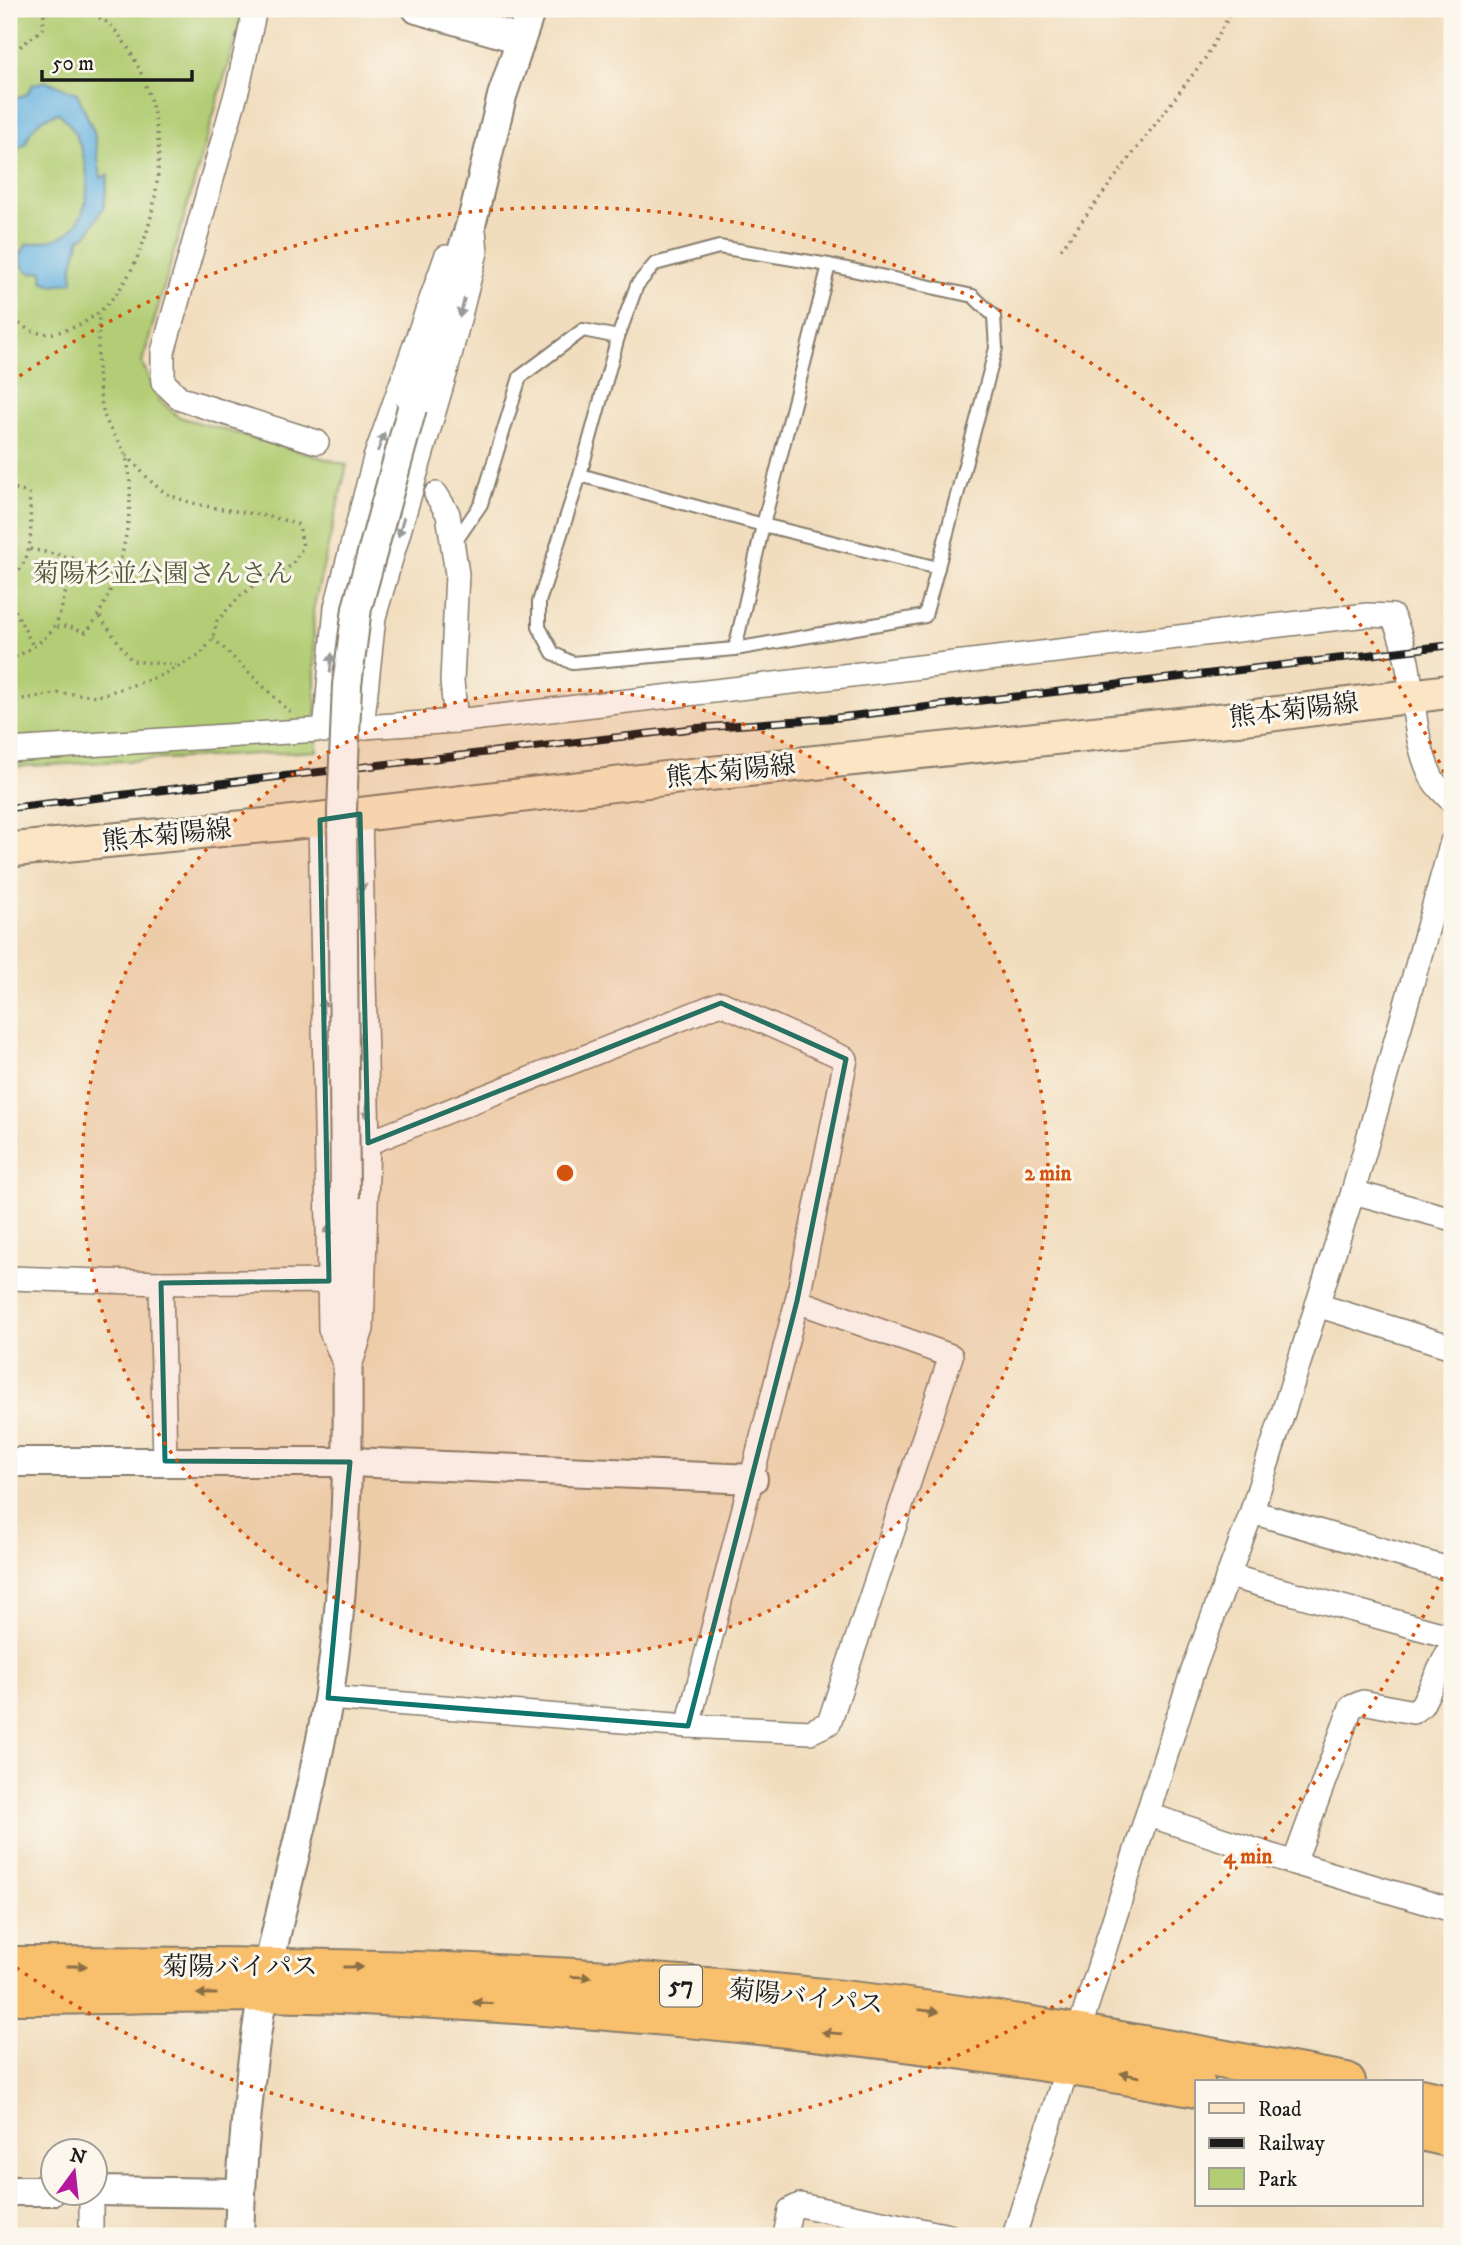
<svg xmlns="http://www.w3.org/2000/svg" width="1461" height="2245" font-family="'IM FELL DW Pica','Noto Serif JP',serif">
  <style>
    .green { fill: #b2cd74; stroke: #677448; stroke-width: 2 }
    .water { fill: #68b3e1; stroke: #42687e; stroke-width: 2 }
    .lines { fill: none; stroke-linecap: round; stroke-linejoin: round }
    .service-casing { stroke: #867c6c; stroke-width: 16 }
    .minor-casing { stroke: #867c6c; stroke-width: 26 }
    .tertiary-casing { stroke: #867c6c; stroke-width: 32 }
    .secondary-casing { stroke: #867c6c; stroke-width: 37 }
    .trunk-casing { stroke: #867c6c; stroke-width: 42 }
    .path { stroke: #867c6c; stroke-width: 3.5; stroke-dasharray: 2 5; stroke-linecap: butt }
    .service { stroke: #fff; stroke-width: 12 }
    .minor { stroke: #fff; stroke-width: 23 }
    .tertiary { stroke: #fff; stroke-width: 28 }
    .secondary { stroke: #fce5c4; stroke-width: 33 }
    .trunk { stroke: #f8bf6c; stroke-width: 38 }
    .rail-casing { stroke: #1c1c1c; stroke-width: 8 }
    .rail { stroke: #fbf7ec; stroke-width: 5; stroke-dasharray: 16; stroke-linecap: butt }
    .tertiary-bridge-casing { stroke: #867c6c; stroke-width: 32; stroke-linecap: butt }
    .tertiary-bridge { stroke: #fff; stroke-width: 28 }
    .oneway { fill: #999 }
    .oneway2 { fill: #8a6e44 }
    .marked { fill: none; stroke: #0f766e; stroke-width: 5; stroke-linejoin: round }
    .ring { fill: none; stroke: #d4530e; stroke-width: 3.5; stroke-dasharray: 3.5 7 }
    .labels { text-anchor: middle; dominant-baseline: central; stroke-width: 6; stroke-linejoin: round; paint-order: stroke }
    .shield { fill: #fbf7ec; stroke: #5f5e5a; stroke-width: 2 }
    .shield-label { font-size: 24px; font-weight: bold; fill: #1c1c1c }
    .park-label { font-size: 26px; fill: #505a3b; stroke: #fbf7ec }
    .street-label { font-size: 26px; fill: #1c1c1c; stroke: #fbf7ec }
    .centre { fill: #d4530e; stroke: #fbf7ec; stroke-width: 3.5 }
    .ring-label { font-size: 21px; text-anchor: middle; font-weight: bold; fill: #d4530e; stroke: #fbf7ec; stroke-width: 6; stroke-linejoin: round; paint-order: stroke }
  </style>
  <rect width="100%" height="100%" fill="#fbf7ec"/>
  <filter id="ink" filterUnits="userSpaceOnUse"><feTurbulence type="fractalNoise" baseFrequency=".0143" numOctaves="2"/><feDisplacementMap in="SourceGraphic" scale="14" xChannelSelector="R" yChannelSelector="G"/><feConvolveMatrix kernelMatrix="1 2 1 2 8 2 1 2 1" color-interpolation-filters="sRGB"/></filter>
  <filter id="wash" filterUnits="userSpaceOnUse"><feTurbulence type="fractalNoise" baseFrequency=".00686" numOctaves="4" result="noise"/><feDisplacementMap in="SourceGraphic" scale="28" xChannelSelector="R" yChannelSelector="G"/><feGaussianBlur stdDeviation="1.57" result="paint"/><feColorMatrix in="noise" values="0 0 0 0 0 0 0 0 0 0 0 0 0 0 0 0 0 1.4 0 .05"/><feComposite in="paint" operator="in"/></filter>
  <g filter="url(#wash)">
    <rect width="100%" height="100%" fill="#f1ddbd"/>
    <path class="green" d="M9 9H244L142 363 159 400 179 417 347 465 313 610 317 751 9 767Z"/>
    <path class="water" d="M46 81 77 93 94 132 101 178 108 175 104 206 87 235 80 238 72 269 73 282 53 285 42 281 43 271 31 273 23 268 21 253 27 244C42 242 57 241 69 232 101 205 87 136 59 113 41 117 31 126 26 143L18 149H9V101L27 94 32 85Z"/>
  </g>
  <g filter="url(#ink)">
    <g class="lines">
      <g class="service-casing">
        <g id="service">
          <path d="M719 247 829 265 973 296 994 316 996 348 925 616 735 649 572 663 553 653 539 627V602L580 475 618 337 637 285 655 264Z"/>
          <path d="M580 475 763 525 938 568"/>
          <path d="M453 545 481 504 520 377 583 330 618 337"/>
          <path d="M735 649 763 525 829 265"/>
        </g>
      </g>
      <g class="minor-casing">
        <g id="minor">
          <path d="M255 9 238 87 163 352V382L181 399 317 442"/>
          <path d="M436 494 448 514 457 574 452 681 456 721"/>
          <path d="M362 728 374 617 447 367 476 252 474 230"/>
          <path d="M325 731 336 607 375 458 446 257"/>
          <path d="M9 750 456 721 1367 615 1392 616C1418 667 1407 726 1431 776 1435 786 1445 794 1452 801"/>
          <path d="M320 820 330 1329 346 1367"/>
          <path d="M368 1143 721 1003 846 1059 797 1301 688 1726"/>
          <path d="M1353 1192 1452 1219"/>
          <path d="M9 1278 161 1283 329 1281"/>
          <path d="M161 1283 165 1461"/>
          <path d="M1317 1305 1452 1347"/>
          <path d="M352 1360 362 1329 368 1143 360 814"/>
          <path d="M1252 1512 1452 1570"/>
          <path d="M1229 1576 1452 1637"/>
          <path d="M328 1698 688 1726 810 1732 829 1723 951 1356 797 1301"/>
          <path d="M1149 1815 1294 1863 1452 1910"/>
          <path d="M1294 1863 1351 1707 1363 1702 1413 1712 1422 1705 1452 1644"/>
          <path d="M91 2192V2236"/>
          <path d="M785 2236 790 2210 800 2205 949 2236"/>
          <path d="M1014 2236 1191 1676 1251 1514 1353 1192 1452 842"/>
        </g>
      </g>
      <g class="tertiary-casing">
        <g id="tertiary">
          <path d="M417 9 520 39"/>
          <path d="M412 408 473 217 502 96 531 9"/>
          <path d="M9 1462H350L753 1479"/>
          <path d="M9 2191H52"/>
          <path d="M94 2191 241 2193"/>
          <path d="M239 2236C242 2155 248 2074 263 1994 282 1895 312 1799 328 1700 354 1534 348 1366 345 1198"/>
        </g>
      </g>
      <g class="secondary-casing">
        <path id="secondary" d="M9 850 280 824 686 776 1242 718 1452 691"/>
      </g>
      <g class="trunk-casing">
        <g id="trunk">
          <path d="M9 1966C291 1966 572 1969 852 2001 1018 2020 1182 2052 1346 2082"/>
          <path d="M9 1995C126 1995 245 1989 363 1995 642 2009 922 2036 1197 2088"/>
          <path d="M1421 2098 1452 2105"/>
          <path d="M1421 2131 1452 2138"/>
        </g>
      </g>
      <g class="path">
        <path d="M9 55 43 29 44 13 41 9"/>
        <path d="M1061 249 1206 57 1233 9"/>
        <path d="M9 314C28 334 43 338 69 329 136 307 163 203 158 140 155 102 137 51 109 24 102 18 90 13 81 9"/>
        <path d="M9 486 29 494C31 526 36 559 9 581"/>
        <path d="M30 549 74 558 100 572 115 576"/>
        <path d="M9 598 34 648"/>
        <path d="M100 617 132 661 176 665"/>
        <path d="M57 627 66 626 86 632C118 597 141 500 125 454 119 439 107 428 103 411 96 379 98 347 99 315"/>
        <path d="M213 638 290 712"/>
        <path d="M9 660C69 632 57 614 74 558"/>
        <path d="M9 701 61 693 98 696 158 677 200 655 213 638 217 621 239 597 257 583 291 566 303 547 299 525C256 509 208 513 168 494 153 487 138 466 125 454"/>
      </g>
      <use href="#service" class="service"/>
      <use href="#minor" class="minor"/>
      <use href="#tertiary" class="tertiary"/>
      <use href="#secondary" class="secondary"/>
      <use href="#trunk" class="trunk"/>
      <g class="rail-casing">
        <path id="rail" d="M9 808 697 728 834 718 1452 645"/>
      </g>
      <use href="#rail" class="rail"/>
      <g class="tertiary-bridge-casing">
        <path id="tertiary-bridge" d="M345 1198 342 811 347 685 357 608 412 408"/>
      </g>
      <use href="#tertiary-bridge" class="tertiary-bridge"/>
    </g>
    <defs><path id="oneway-solid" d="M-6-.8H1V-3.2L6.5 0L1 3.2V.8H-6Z" transform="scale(1.75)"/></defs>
    <g class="oneway">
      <use href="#oneway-solid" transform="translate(462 308) rotate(104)"/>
      <use href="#oneway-solid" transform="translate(381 442) rotate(-70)"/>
      <use href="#oneway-solid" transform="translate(401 527) rotate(106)"/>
      <use href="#oneway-solid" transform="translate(331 663) rotate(-85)"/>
      <use href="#oneway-solid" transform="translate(362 882) rotate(89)"/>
      <use href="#oneway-solid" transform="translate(323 1008) rotate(-91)"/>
      <use href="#oneway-solid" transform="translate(367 1110) rotate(89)"/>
      <use href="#oneway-solid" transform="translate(328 1235) rotate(-91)"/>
    </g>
    <g class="oneway2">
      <use href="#oneway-solid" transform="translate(77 1966)"/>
      <use href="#oneway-solid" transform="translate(353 1967)"/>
      <use href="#oneway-solid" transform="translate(581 1977) rotate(3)"/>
      <use href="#oneway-solid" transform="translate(207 1994) rotate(-180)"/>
      <use href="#oneway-solid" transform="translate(483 2003) rotate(-176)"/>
      <use href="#oneway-solid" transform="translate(929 2011) rotate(7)"/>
      <use href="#oneway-solid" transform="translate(832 2033) rotate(-175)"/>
      <use href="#oneway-solid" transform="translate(1130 2075) rotate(-169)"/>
    </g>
  </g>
  <path class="marked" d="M360 814 368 1143 721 1003 846 1059 797 1301 688 1726 328 1698 350 1462 165 1461 161 1283 329 1281 320 820Z"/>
  <circle cx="565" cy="1173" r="483" fill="#d4530e" fill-opacity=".12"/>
  <g class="ring">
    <circle cx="565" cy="1173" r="483"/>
    <path d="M1451 1558A966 966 0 0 1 11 1964M11 382A966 966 0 0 1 1451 788"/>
  </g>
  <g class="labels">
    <rect class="shield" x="660" y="1965.5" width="42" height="41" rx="5"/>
    <g class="shield-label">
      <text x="681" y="1986">57</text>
    </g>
    <g class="park-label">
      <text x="163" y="574">菊陽杉並公園さんさん</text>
    </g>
    <g class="street-label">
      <text transform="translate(1294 711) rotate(-7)">熊本菊陽線</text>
      <text transform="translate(731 772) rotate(-6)">熊本菊陽線</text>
      <text transform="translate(167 836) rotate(-6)">熊本菊陽線</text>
      <text x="240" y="1967">菊陽バイパス</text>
      <text transform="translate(806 1998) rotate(6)">菊陽バイパス</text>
    </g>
  </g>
  <circle cx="565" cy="1173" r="10" class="centre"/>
  <g class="ring-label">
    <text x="1048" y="1180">2 min</text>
    <text x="1248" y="1863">4 min</text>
  </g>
  <rect width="1461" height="2245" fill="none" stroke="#fbf7ec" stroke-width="35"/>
  <rect x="1195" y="2080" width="228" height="126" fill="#fbf7ec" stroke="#a29f99" stroke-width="2"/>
  <rect x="1209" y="2103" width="35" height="10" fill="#fce5c4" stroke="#a29f99" stroke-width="2"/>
  <text x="1258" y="2116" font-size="21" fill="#1c1c1c">Road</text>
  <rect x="1209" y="2138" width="35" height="10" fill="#1c1c1c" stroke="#a29f99" stroke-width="2"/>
  <text x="1258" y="2150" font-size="21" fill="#1c1c1c">Railway</text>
  <rect x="1209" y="2168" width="35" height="21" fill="#b2cd74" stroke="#a29f99" stroke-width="2"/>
  <text x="1258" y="2186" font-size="21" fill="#1c1c1c">Park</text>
  <g transform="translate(74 2172) rotate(15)"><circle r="33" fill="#fbf7ec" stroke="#a29f99" stroke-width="2"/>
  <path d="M0-5L12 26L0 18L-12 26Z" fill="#b5179e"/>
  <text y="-10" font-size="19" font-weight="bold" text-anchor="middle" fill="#1c1c1c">N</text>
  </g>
  <path d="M42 70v10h150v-10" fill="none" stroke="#1c1c1c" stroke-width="3.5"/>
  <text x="52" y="70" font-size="21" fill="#1c1c1c" stroke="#fbf7ec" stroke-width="5" paint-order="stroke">50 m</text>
</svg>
